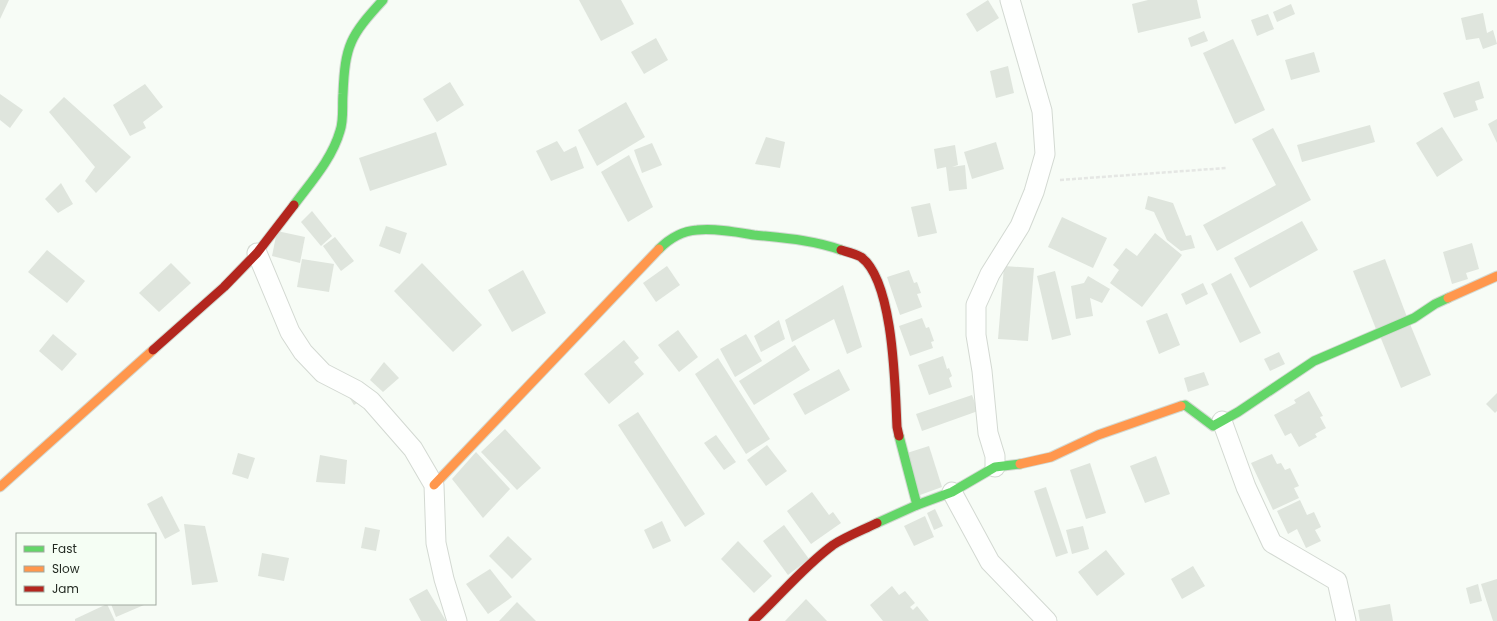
<svg xmlns="http://www.w3.org/2000/svg" width="1497" height="621" font-family="Poppins,sans-serif">
  <style>
    .building { fill: #dfe5dd }
    .lines { fill: none; stroke-linecap: round; stroke-linejoin: round }
    .street-casing { stroke: #d3d9d2; stroke-width: 21 }
    .fast-casing { stroke: #d3d9d2; stroke-width: 11 }
    .slow-casing { stroke: #d3d9d2; stroke-width: 11 }
    .jam-casing { stroke: #d3d9d2; stroke-width: 11 }
    .path { stroke: #e5e7e4; stroke-width: 2.5; stroke-dasharray: 4 2; stroke-linecap: butt }
    .street { stroke: #fefffe; stroke-width: 19 }
    .fast { stroke: #63d668; stroke-width: 9 }
    .slow { stroke: #ff974d; stroke-width: 9 }
    .jam { stroke: #b3261e; stroke-width: 9 }
  </style>
  <rect width="100%" height="100%" fill="#f7fcf6"/>
  <g class="building">
    <path d="M0 0H9L0 19Z"/>
    <path d="M579 0H621L634 24 601 41Z"/>
    <path d="M988 0 999 18 977 32 966 14Z"/>
    <path d="M1148 0H1197L1201 18 1138 33 1132 4Z"/>
    <path d="M1291 4 1295 14 1277 22 1273 12Z"/>
    <path d="M1483 13 1487 33 1493 30 1497 44 1483 49 1479 38 1466 40 1461 18Z"/>
    <path d="M1268 14 1274 29 1257 36 1251 20Z"/>
    <path d="M1204 31 1208 41 1191 47 1188 38Z"/>
    <path d="M656 38 668 60 644 74 631 52Z"/>
    <path d="M1233 39 1265 110 1235 124 1203 53Z"/>
    <path d="M1314 52 1320 72 1291 80 1285 60Z"/>
    <path d="M1008 66 1014 93 996 98 990 71Z"/>
    <path d="M1479 81 1484 98 1475 101 1478 110 1454 118 1443 93Z"/>
    <path d="M450 82 464 105 437 122 423 99Z"/>
    <path d="M145 84 163 107 143 122 146 128 130 136 113 105Z"/>
    <path d="M0 94 23 110 10 128 0 120Z"/>
    <path d="M64 97 131 157 96 193 85 181 95 167 49 112Z"/>
    <path d="M626 102 645 137 597 166 578 130Z"/>
    <path d="M1497 119V143L1488 124Z"/>
    <path d="M1370 125 1375 142 1302 162 1297 145Z"/>
    <path d="M1442 127 1463 160 1437 177 1416 143Z"/>
    <path d="M1273 128 1311 200 1217 251 1203 225 1276 185 1252 139Z"/>
    <path d="M436 132 447 165 370 191 359 158Z"/>
    <path d="M766 137 785 142 780 168 755 164Z"/>
    <path d="M557 141 564 152 576 146 584 168 551 181 536 151Z"/>
    <path d="M996 142 1004 169 972 179 964 152Z"/>
    <path d="M652 143 662 165 642 173 634 150Z"/>
    <path d="M955 145 958 165 952 167 965 165 967 189 949 191 946 167 937 169 934 149Z"/>
    <path d="M629 155 653 207 628 222 601 172Z"/>
    <path d="M61 183 73 204 58 213 45 199Z"/>
    <path d="M1148 196 1173 203 1186 236 1191 235 1195 248 1181 251 1167 240 1154 212 1145 209Z"/>
    <path d="M930 203 937 233 918 237 911 207Z"/>
    <path d="M312 211 332 236 321 246 301 222Z"/>
    <path d="M1062 217 1107 238 1093 268 1048 247Z"/>
    <path d="M1302 221 1318 250 1250 288 1234 258Z"/>
    <path d="M386 226 407 233 400 254 379 246Z"/>
    <path d="M277 231 305 237 300 263 272 256Z"/>
    <path d="M1155 233 1182 255 1142 307 1110 283 1119 270 1113 265 1126 248 1137 256Z"/>
    <path d="M335 237 354 261 341 271 323 246Z"/>
    <path d="M1472 243 1479 269 1466 273 1468 279 1452 284 1443 252Z"/>
    <path d="M47 250 85 281 67 303 28 272Z"/>
    <path d="M302 259 334 264 329 292 297 287Z"/>
    <path d="M1385 259 1407 317 1376 329 1353 271Z"/>
    <path d="M171 263 191 283 159 312 139 293Z"/>
    <path d="M422 263 482 325 453 352 394 291Z"/>
    <path d="M667 266 680 285 656 302 643 283Z"/>
    <path d="M1004 266 1034 268 1028 341 998 339Z"/>
    <path d="M523 270 546 313 512 332 488 290Z"/>
    <path d="M909 270 914 283 917 282 921 293 917 294 922 307 900 315 887 277Z"/>
    <path d="M1055 271 1071 335 1052 340 1037 276Z"/>
    <path d="M1231 273 1261 333 1240 343 1211 284Z"/>
    <path d="M1088 276 1110 289 1102 303 1090 298 1093 316 1076 319 1071 286 1084 283Z"/>
    <path d="M1203 283 1208 294 1186 305 1181 294Z"/>
    <path d="M843 285 862 347 847 354 834 319 792 342 785 320Z"/>
    <path d="M1167 313 1180 345 1159 354 1146 321Z"/>
    <path d="M922 318 926 328 929 327 934 341 931 342 933 348 910 356 899 326Z"/>
    <path d="M779 320 785 339 761 352 754 336Z"/>
    <path d="M1410 324 1431 375 1401 388 1380 336Z"/>
    <path d="M678 330 698 357 679 372 658 345Z"/>
    <path d="M53 334 77 354 62 371 39 351Z"/>
    <path d="M746 334 762 361 735 377 720 349Z"/>
    <path d="M624 340 639 358 634 362 644 374 609 404 584 374Z"/>
    <path d="M795 345 810 370 754 405 739 381Z"/>
    <path d="M1279 352 1285 364 1270 371 1264 359Z"/>
    <path d="M943 356 947 369 949 368 952 376 949 378 952 387 929 395 918 365Z"/>
    <path d="M718 358 770 439 746 454 695 374Z"/>
    <path d="M384 362 399 378 383 392 370 380Z"/>
    <path d="M839 369 850 390 805 415 793 394Z"/>
    <path d="M1204 372 1209 385 1188 392 1184 378Z"/>
    <path d="M1309 391 1323 416 1320 417 1326 428 1315 434 1317 437 1299 447 1291 433 1285 436 1274 415 1296 403 1294 400Z"/>
    <path d="M1497 393V411L1495 413 1486 404Z"/>
    <path d="M972 395 978 411 922 431 916 414Z"/>
    <path d="M349 397 362 400 354 405Z"/>
    <path d="M638 412 705 514 685 527 618 425Z"/>
    <path d="M505 429 541 468 517 490 481 452Z"/>
    <path d="M716 435 736 462 724 470 704 443Z"/>
    <path d="M767 445 787 471 766 486 747 460Z"/>
    <path d="M929 446 942 487 920 495 907 453Z"/>
    <path d="M476 452 510 489 483 518 452 479Z"/>
    <path d="M238 453 255 458 248 479 232 474Z"/>
    <path d="M1272 454 1277 464 1281 463 1285 470 1290 468 1299 486 1294 488 1299 498 1273 510 1251 463Z"/>
    <path d="M320 455 347 460 345 484 316 482Z"/>
    <path d="M1156 456 1170 494 1145 503 1130 466Z"/>
    <path d="M1090 463 1106 513 1086 519 1070 470Z"/>
    <path d="M1046 487 1068 553 1056 557 1034 491Z"/>
    <path d="M812 492 829 515 833 512 841 523 811 544 787 511Z"/>
    <path d="M162 496 180 531 165 539 147 504Z"/>
    <path d="M1300 500 1307 515 1314 512 1321 527 1315 530 1321 541 1306 548 1297 529 1288 534 1277 511Z"/>
    <path d="M935 509 943 526 934 530 927 513Z"/>
    <path d="M925 516 934 537 914 546 904 526Z"/>
    <path d="M662 521 671 541 653 549 644 530Z"/>
    <path d="M184 524 205 526 218 582 192 585Z"/>
    <path d="M784 525 809 559 788 575 763 541Z"/>
    <path d="M1083 526 1089 549 1072 554 1066 530Z"/>
    <path d="M365 527 380 530 376 551 361 548Z"/>
    <path d="M508 536 532 559 512 579 489 556Z"/>
    <path d="M738 541 772 576 754 593 721 559Z"/>
    <path d="M1106 550 1125 574 1097 596 1078 572Z"/>
    <path d="M262 553 289 558 284 581 258 576Z"/>
    <path d="M1193 566 1205 586 1182 599 1171 579Z"/>
    <path d="M490 569 512 597 488 614 466 584Z"/>
    <path d="M1497 579V621H1493L1481 584Z"/>
    <path d="M1478 584 1482 601 1470 604 1466 588Z"/>
    <path d="M892 586 899 595 905 591 915 603 910 607 913 610 917 606 929 621H883L870 605Z"/>
    <path d="M427 589 446 621H421L409 599Z"/>
    <path d="M806 599 827 621H785Z"/>
    <path d="M517 602 536 621H499Z"/>
    <path d="M107 604 115 621H75V619Z"/>
    <path d="M111 604H144V605L116 617Z"/>
    <path d="M1390 604 1393 621H1360L1358 610Z"/>
  </g>
  <g class="lines">
    <g class="street-casing">
      <g id="street">
        <path d="M257 253 290 332 303 352 323 373 356 390 371 401 413 449 434 485 436 543 444 579 457 621"/>
        <path d="M1222 421 1246 487 1272 543 1337 581 1346 621"/>
        <path d="M995 467V456L988 433 982 371 976 335V305L990 274 1020 226 1034 192 1045 154 1042 111 1010 0"/>
        <path d="M952 492 990 562 1047 621"/>
      </g>
    </g>
    <g class="fast-casing">
      <g id="fast">
        <path d="M294 205C311 182 332 159 340 131 344 120 342 106 343 94 345 45 350 36 383 0"/>
        <path d="M659 249C669 239 683 231 697 230 715 228 736 232 754 235 783 238 814 240 841 250"/>
        <path d="M1181 406 1185 405 1213 426 1238 412 1314 361 1414 318 1435 304 1448 298"/>
        <path d="M899 436 917 505"/>
        <path d="M877 523 917 505 952 492 995 467 1020 464"/>
      </g>
    </g>
    <g class="slow-casing">
      <g id="slow">
        <path d="M1448 298 1497 276"/>
        <path d="M1020 464 1051 457 1098 435 1181 406"/>
        <path d="M434 485 659 249"/>
        <path d="M0 487 153 350"/>
      </g>
    </g>
    <g class="jam-casing">
      <g id="jam">
        <path d="M841 250C848 252 856 254 861 257 894 281 895 388 897 427L899 436"/>
        <path d="M153 350 224 287 257 253 294 205"/>
        <path d="M753 621C780 596 803 567 833 545 847 536 863 530 877 523"/>
      </g>
    </g>
    <path class="path" d="M1060 180 1226 168"/>
    <use href="#street" class="street"/>
    <use href="#fast" class="fast"/>
    <use href="#slow" class="slow"/>
    <use href="#jam" class="jam"/>
  </g>
  <rect x="16" y="533" width="140" height="72" fill="#f5fef4" stroke="#a1a9a0"/>
  <rect x="24" y="546" width="20" height="6" fill="#63d668" stroke="#a1a9a0"/>
  <text x="52" y="553" font-size="12" fill="#232a22">Fast</text>
  <rect x="24" y="566" width="20" height="6" fill="#ff974d" stroke="#a1a9a0"/>
  <text x="52" y="573" font-size="12" fill="#232a22">Slow</text>
  <rect x="24" y="586" width="20" height="6" fill="#b3261e" stroke="#a1a9a0"/>
  <text x="52" y="593" font-size="12" fill="#232a22">Jam</text>
</svg>
